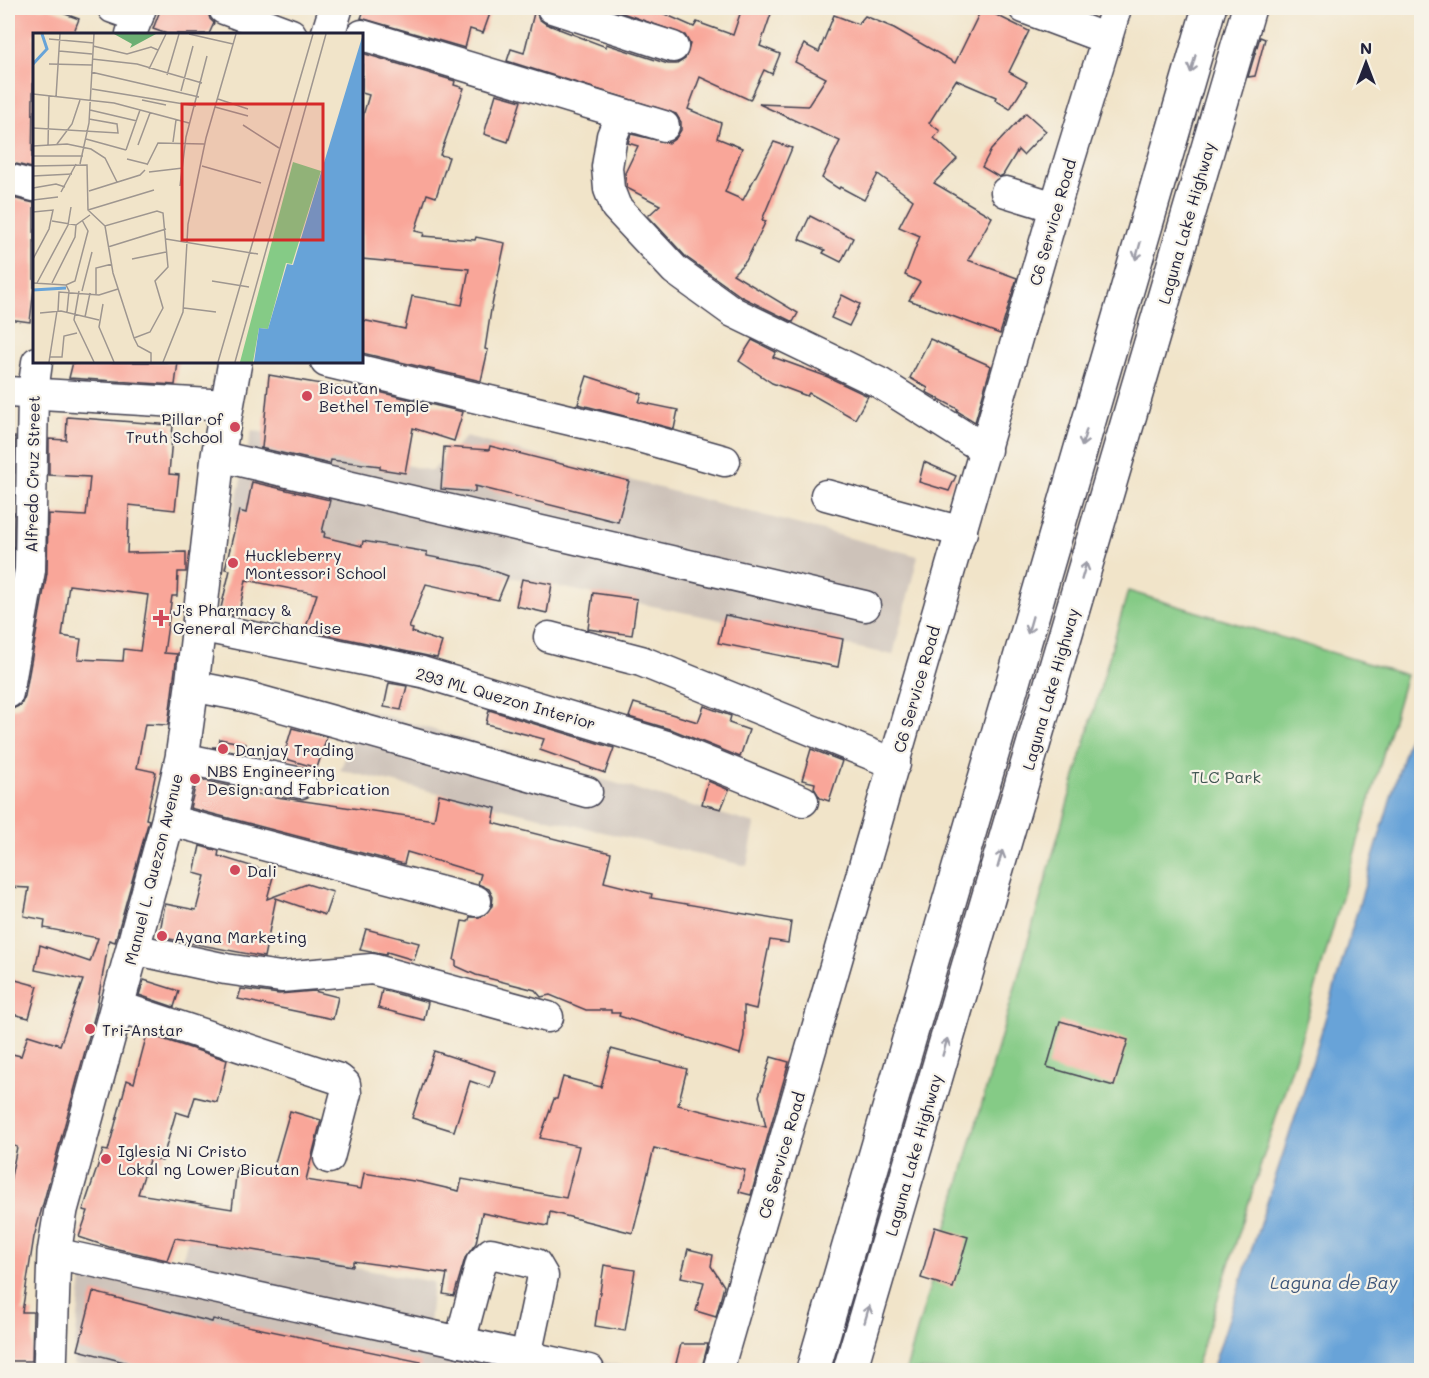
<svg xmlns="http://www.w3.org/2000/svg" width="1429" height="1378" font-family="Mali,sans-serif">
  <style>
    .industrial { fill: #cdc2b9 }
    .green { fill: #85cb86; stroke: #547660; stroke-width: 1.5 }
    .water { fill: #67a3d8; stroke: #44628a; stroke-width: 1.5 }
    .building { fill: #f9a699; fill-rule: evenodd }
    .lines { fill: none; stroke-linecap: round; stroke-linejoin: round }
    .minor-casing { stroke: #413f50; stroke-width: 33 }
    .major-casing { stroke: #413f50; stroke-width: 36 }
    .minor { stroke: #fff; stroke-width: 30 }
    .major { stroke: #fff; stroke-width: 33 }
    .oneway { stroke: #9c9ca7 }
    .poi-dot { fill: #d1495b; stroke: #f7f3e8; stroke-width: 2 }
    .labels { text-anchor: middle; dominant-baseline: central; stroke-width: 4.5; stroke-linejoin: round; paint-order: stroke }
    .street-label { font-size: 16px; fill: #22223b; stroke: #f7f3e8 }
    .poi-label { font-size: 16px; fill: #22223b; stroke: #f7f3e8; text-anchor: start }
    .park-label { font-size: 16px; fill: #405552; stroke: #f7f3e8 }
    .water-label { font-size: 18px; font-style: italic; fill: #3e567a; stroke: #f7f3e8 }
    .inset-river { fill: none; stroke: #67a3d8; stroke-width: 3 }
    .inset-road { fill: none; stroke: #9e9690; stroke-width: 1.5 }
    .view { fill: #d62828; fill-opacity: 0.15; stroke: #d62828; stroke-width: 3 }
    .inset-edge { fill: none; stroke: #22223b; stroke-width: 3 }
  </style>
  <rect width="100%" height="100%" fill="#f7f3e8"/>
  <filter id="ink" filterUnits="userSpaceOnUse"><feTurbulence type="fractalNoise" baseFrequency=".0167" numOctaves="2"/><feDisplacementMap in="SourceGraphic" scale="12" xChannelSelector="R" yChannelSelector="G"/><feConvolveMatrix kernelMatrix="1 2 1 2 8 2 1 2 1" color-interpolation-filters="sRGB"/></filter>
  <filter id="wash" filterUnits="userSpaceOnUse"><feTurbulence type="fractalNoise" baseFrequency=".008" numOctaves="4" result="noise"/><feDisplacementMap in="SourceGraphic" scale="24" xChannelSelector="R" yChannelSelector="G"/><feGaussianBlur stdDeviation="1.35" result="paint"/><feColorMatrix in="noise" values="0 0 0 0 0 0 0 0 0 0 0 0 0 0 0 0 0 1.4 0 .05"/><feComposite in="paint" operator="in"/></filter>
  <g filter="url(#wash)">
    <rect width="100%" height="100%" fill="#f1e4c9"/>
    <g class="industrial">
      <path d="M252 430 432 471 466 437 918 556 893 655 232 520Z"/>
      <path d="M366 710 755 824 747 866 340 770Z"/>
      <path d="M188 1238 433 1282 429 1324 641 1370H103L73 1365 85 1249 179 1273Z"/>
    </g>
    <path class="green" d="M1128 591 1406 675 1298 1049 1195 1370H906Z"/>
    <path class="water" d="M1421 696V1370H1212L1305 1087Z"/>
    <g id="blocks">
      <g class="building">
        <path d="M8 8H49L79 19 73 34H34L32 168 8 162Z"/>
        <path d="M161 8H207L210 19 214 23 209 34H167L153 29Z"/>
        <path d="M365 8H492L483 33 470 29 465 48 361 18Z"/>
        <path d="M618 8H651L694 27 697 22 733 35 742 8H773L760 46 780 54 772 74 764 70 750 100 700 77 688 109 721 123 717 138 742 148 725 192 743 200 774 142 792 148 762 220 766 221 746 261 733 274 798 313 793 322 742 297 686 257 648 216 660 205 627 188 625 173 638 146 628 143 631 134 669 143 676 138 681 130V122L676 114 507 61 511 49 524 53 535 9 539 19 546 24 606 47V44L668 64H677L685 59 690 44 685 35 617 11Z"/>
        <path d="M982 8 1029 31 1009 72 1027 82 1010 109 995 100 996 97 956 80 929 123 940 131 934 138 957 159 934 183 992 217 968 260 1017 278 1000 334 909 300 920 282 905 275 920 236 899 227 913 200 878 174 864 200 840 187 839 189 822 178 840 141 759 104 808 106 826 78 795 62 804 44 819 52 834 15 858 24 865 16 894 28 955 63Z"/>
        <path d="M1260 37 1265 39 1255 76 1248 77Z"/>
        <path d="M362 53 455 81 454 85 464 88 440 155 449 157 436 197 427 194 415 231 424 233 423 236 475 240 476 237 505 243 491 310 485 349 488 350 481 381 362 353V320L405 329 412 296 462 305 469 269 362 259V119L369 95 362 93Z"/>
        <path d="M496 94 521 101 508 142 484 134Z"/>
        <path d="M1026 113 1046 131 1023 155 1018 150 1003 175 999 177 982 167 991 150Z"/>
        <path d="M8 197 34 203V288L30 322 8 319Z"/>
        <path d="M810 216 853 238 841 262 823 253 825 250 799 239Z"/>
        <path d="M842 295 860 304 849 326 831 318Z"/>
        <path d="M930 339 991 366 975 422 957 411 958 409 926 392 928 388 910 378Z"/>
        <path d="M752 340 776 352 773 357 828 377 868 396 855 419 809 393 807 396 772 383 739 361Z"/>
        <path d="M73 362H178L175 385 69 378Z"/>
        <path d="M269 375 362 391V388L463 412 454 441 413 428 405 473 380 469V466L331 460 330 464 260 448H262Z"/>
        <path d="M587 376 642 394 639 402 678 410 674 429 578 404Z"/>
        <path d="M67 417 173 425 169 474 179 475 175 510 129 505 127 553 186 552V572H178L177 596H172L164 653 177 654 168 725 145 724 137 768 156 772 146 819 149 820 115 942 109 940 96 1011 34 1237 22 1312H33L32 1361H8V1191L17 1147 8 1144V1053L21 1056 28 1035 60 1045 83 980 35 970 40 945 90 962 98 938 44 928 45 920 24 916 29 888 8 887V721L10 710 21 705 25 696 47 573 48 514 86 516 90 477 49 475V439L66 440ZM69 585 148 595 140 651 124 649 123 661 78 659 81 639 62 636Z"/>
        <path d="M8 437H15L14 473H8Z"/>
        <path d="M490 446 629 481 618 522 475 486V492L441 489 444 447 489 450Z"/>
        <path d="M924 462 956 476 949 491 919 482Z"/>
        <path d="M252 482 330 500 322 532H325L324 537 362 546 363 541 427 552V556L480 566 508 576 498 600 426 584 409 628 413 629 412 632 442 642 437 658 305 630 317 594 246 580 238 616 220 612 230 570 225 569 239 511 246 513Z"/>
        <path d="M8 512H14L13 568 8 598Z"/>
        <path d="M522 579 552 584 547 613 516 606Z"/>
        <path d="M593 593 637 599 632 635 588 629Z"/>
        <path d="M725 615 843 639 838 667 718 643Z"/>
        <path d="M389 683 407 686 401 710 384 707Z"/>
        <path d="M634 703 698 722 704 706 731 716 729 723 749 730 740 757 673 730 629 717Z"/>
        <path d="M489 710 614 748 605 773 540 750 544 739 486 724Z"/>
        <path d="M292 728 327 737 317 768 283 758Z"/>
        <path d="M220 739 246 744 244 753 212 747H218Z"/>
        <path d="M811 749 842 761 829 801 820 798 814 788 815 783 802 780Z"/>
        <path d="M197 779 239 788 238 791 256 794 434 820 439 794 496 808 493 823 611 853 604 882 652 894 651 898 791 922 788 943 770 940 756 1009 744 1006V1036L740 1054 619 1016 620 1013H611V1010H586L550 995 541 997 535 990 476 975 456 966V961L454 960 462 921 468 922 470 917H481L492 906 493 897 489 889 478 884 481 874 407 852 404 864 190 808Z"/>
        <path d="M708 781 729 790 721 809 702 804Z"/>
        <path d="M200 846 219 851 218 856 274 873 267 899 307 884 333 892 325 915 276 898 264 957 159 937 165 904 196 910 205 876 194 873Z"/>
        <path d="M366 929 419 943 414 960 387 952 386 955 360 950Z"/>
        <path d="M8 978 38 986 29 1018 8 1013Z"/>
        <path d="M144 980 179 991 174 1007 139 995Z"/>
        <path d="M241 989 279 994 314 991 338 997 333 1019 238 999Z"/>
        <path d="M382 990 428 1002 424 1020 378 1008Z"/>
        <path d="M1060 1021 1128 1040 1114 1086 1047 1067Z"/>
        <path d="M147 1034 227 1060 217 1102 195 1097 189 1116 176 1112 162 1161 150 1157 138 1194 232 1209 237 1168 272 1173 290 1111 321 1120 306 1180 361 1189 364 1173 420 1182 459 1191 462 1179 566 1198 579 1146 540 1138 554 1099H557L563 1077 601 1087 611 1049 687 1069 678 1105 766 1127 759 1096 771 1057 789 1062 751 1195 739 1192 745 1170 654 1148 633 1233 550 1212 548 1226 482 1213 476 1243 465 1258 454 1296 443 1294 447 1274 353 1261V1266L175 1238 167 1260 109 1247 79 1237 88 1211 83 1210 103 1150 108 1151 127 1080 134 1083Z"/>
        <path d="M434 1051 495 1071 490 1088 470 1081 454 1131 412 1118Z"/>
        <path d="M935 1227 968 1237 953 1288 921 1278Z"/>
        <path d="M688 1249 713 1255 711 1266 724 1286 716 1317 696 1311 704 1282 681 1277Z"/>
        <path d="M604 1265 635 1270 625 1331 595 1326Z"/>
        <path d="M93 1292 212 1322 213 1319 421 1362 420 1371H159L78 1350Z"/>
        <path d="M681 1344H708L701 1371H674Z"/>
      </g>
    </g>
  </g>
  <g filter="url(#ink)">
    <use href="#blocks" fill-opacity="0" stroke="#413f50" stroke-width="1.5"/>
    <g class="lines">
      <g class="minor-casing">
        <g id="minor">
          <path d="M113 8 138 17"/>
          <path d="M552 8 673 47"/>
          <path d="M1024 8 1107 39"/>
          <path d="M224 9 291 34"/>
          <path d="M131 34 141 8"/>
          <path d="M362 35 664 126"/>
          <path d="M621 114 612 136 607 167 609 189 616 207 675 270 733 312 880 383 986 450"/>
          <path d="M8 179 34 186"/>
          <path d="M1006 192 1055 207"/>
          <path d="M326 362 629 434 725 461"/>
          <path d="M8 392 227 405"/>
          <path d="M218 456 865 606"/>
          <path d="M826 495 962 532"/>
          <path d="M199 626 422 672 667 746 803 801"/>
          <path d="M549 637 641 661 895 764"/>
          <path d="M192 686 243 696 587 792"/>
          <path d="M8 693 30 570 33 392 37 362"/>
          <path d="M182 758 301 783"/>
          <path d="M168 820 476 901"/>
          <path d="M133 949 226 969 281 977 372 969 548 1017"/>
          <path d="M117 1006 339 1079 345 1084 346 1093 329 1158"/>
          <path d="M54 1253 589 1370"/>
          <path d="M460 1342 481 1263 491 1253 536 1264 543 1276 526 1356"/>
          <path d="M718 1370 1055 207 1116 8"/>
        </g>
      </g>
      <g class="major-casing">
        <g id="major">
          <path d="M328 34 336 8"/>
          <path d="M50 1370 54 1253 61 1210 168 820 182 758 192 686 218 456 235 362"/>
          <path d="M813 1370 1209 8"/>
          <path d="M850 1370 1249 8"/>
        </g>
      </g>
      <use href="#minor" class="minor"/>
      <use href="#major" class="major"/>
    </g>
    <defs><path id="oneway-shaft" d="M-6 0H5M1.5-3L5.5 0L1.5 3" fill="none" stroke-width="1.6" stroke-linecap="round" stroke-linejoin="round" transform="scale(1.5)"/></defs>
    <g class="oneway">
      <use href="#oneway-shaft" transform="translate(1193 64) rotate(106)"/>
      <use href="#oneway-shaft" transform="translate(1138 251) rotate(106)"/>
      <use href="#oneway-shaft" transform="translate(1084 438) rotate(106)"/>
      <use href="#oneway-shaft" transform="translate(1084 571) rotate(-74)"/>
      <use href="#oneway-shaft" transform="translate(1030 625) rotate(106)"/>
      <use href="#oneway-shaft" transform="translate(1000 859) rotate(-74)"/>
      <use href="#oneway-shaft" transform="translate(945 1047) rotate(-74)"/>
      <use href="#oneway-shaft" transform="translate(867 1314) rotate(-74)"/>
    </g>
  </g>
  <g class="poi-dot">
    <circle cx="307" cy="396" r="6"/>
    <circle cx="235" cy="427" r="6"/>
    <circle cx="233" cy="563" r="6"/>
    <path d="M158 609h6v6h6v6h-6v6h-6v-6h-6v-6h6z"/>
    <circle cx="223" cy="749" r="6"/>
    <circle cx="195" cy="779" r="6"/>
    <circle cx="235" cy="870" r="6"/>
    <circle cx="162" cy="936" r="6"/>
    <circle cx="90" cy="1029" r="6"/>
    <circle cx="106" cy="1159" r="6"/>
  </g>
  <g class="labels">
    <g class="street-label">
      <text transform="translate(1052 222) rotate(-74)">C6 Service Road</text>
      <text transform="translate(1186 223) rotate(-74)">Laguna Lake Highway</text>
      <text transform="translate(32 474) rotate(-89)">Alfredo Cruz Street</text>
      <text transform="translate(916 689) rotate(-74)">C6 Service Road</text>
      <text transform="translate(1050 689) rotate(-74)">Laguna Lake Highway</text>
      <text transform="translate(506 698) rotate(16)">293 ML Quezon Interior</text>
      <text transform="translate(153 869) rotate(-76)">Manuel L. Quezon Avenue</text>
      <text transform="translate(781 1155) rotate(-74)">C6 Service Road</text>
      <text transform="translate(913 1155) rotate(-74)">Laguna Lake Highway</text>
    </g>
    <g class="poi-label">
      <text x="319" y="387">Bicutan<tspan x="319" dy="18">Bethel Temple</tspan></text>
      <text x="223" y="418" text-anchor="end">Pillar of<tspan x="223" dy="18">Truth School</tspan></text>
      <text x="245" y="554">Huckleberry<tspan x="245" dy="18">Montessori School</tspan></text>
      <text x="173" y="609">J's Pharmacy &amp;<tspan x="173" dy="18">General Merchandise</tspan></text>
      <text x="235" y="749">Danjay Trading</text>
      <text x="207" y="770">NBS Engineering<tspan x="207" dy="18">Design and Fabrication</tspan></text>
      <text x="247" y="870">Dali</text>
      <text x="174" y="936">Ayana Marketing</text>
      <text x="102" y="1029">Tri-Anstar</text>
      <text x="118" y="1150">Iglesia Ni Cristo<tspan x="118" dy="18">Lokal ng Lower Bicutan</tspan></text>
    </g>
    <g class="park-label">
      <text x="1226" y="776">TLC Park</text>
    </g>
    <g class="water-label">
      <text x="1334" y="1282">Laguna de Bay</text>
    </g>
  </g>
  <g transform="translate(33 33)">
    <rect width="330" height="330" fill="#f1e4c9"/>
    <path d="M260 129 288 138 259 231 253 230 235 296 226 295 220 329H207Z" fill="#85cb86"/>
    <path d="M81 1H123L97 15 99 11Z" fill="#6caf73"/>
    <path d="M330 1V329H221L226 295 235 296 254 231 260 232Z" fill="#67a3d8"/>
    <path class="inset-river" d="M0 31 14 16 9 1M0 257 33 255"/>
    <path class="inset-road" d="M156 1 200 11M16 6 61 10M60 13 94 21 118 14 125 17M26 18 59 21M59 26 104 31 169 50M16 31 59 32M116 36 133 1M58 39 166 64M134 42 146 1M59 56 163 73M148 58 160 13M0 61 81 70 156 90M23 64 27 1M185 66 215 76M109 67 133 72M182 74 215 83M57 77 104 88M210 92 246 115M0 95 85 100 84 91 56 86M53 106 93 117M140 109 143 87M24 111 39 91 47 67M105 112 117 80M0 113 34 111 58 116 72 125 84 149M15 113 16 63M93 117 107 77M0 123H50M94 126 114 131M47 131 56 90 61 1M114 132 125 110 171 111M0 133 54 132 55 177 72 193 124 178 130 180 135 234 122 248 130 275 117 299 101 305M169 133 228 150M116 139 150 135M0 143 39 141M147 153 153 104 174 23M0 155 23 151 32 154M56 158 107 142 112 137M28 159 43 131M0 167 25 164M55 177 121 157M0 179 20 177 16 196 0 226M19 188 43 192 57 182M72 193 80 240 101 305 105 313 118 320V329M133 206 225 221M75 214 133 196M99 226 133 219M179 248 216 254M0 250 33 252 42 248 55 198 49 187M4 250 35 192 38 174M19 250 42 204 43 192M33 252 36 258 34 279M46 258 41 287 61 329M49 258 59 219M63 261V235L79 231M70 271 66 294 81 329M151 275 183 279M25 278 26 259 66 262 85 256M7 280 28 278 66 287M52 284 57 260M17 324H29L31 303 44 300M16 329 24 278M130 329 150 279 155 191 173 105 203 1M185 329 280 1M202 329 293 1"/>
    <path class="view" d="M149 71H290V207H149Z"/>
    <rect width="330" height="330" class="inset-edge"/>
  </g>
  <rect width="1429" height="1378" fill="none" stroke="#f7f3e8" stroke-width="30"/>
  <g transform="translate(1366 63)" stroke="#f7f3e8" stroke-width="4.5" paint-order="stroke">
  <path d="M0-4.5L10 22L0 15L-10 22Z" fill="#22223b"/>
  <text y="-9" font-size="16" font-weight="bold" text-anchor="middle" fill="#22223b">N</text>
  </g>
</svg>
